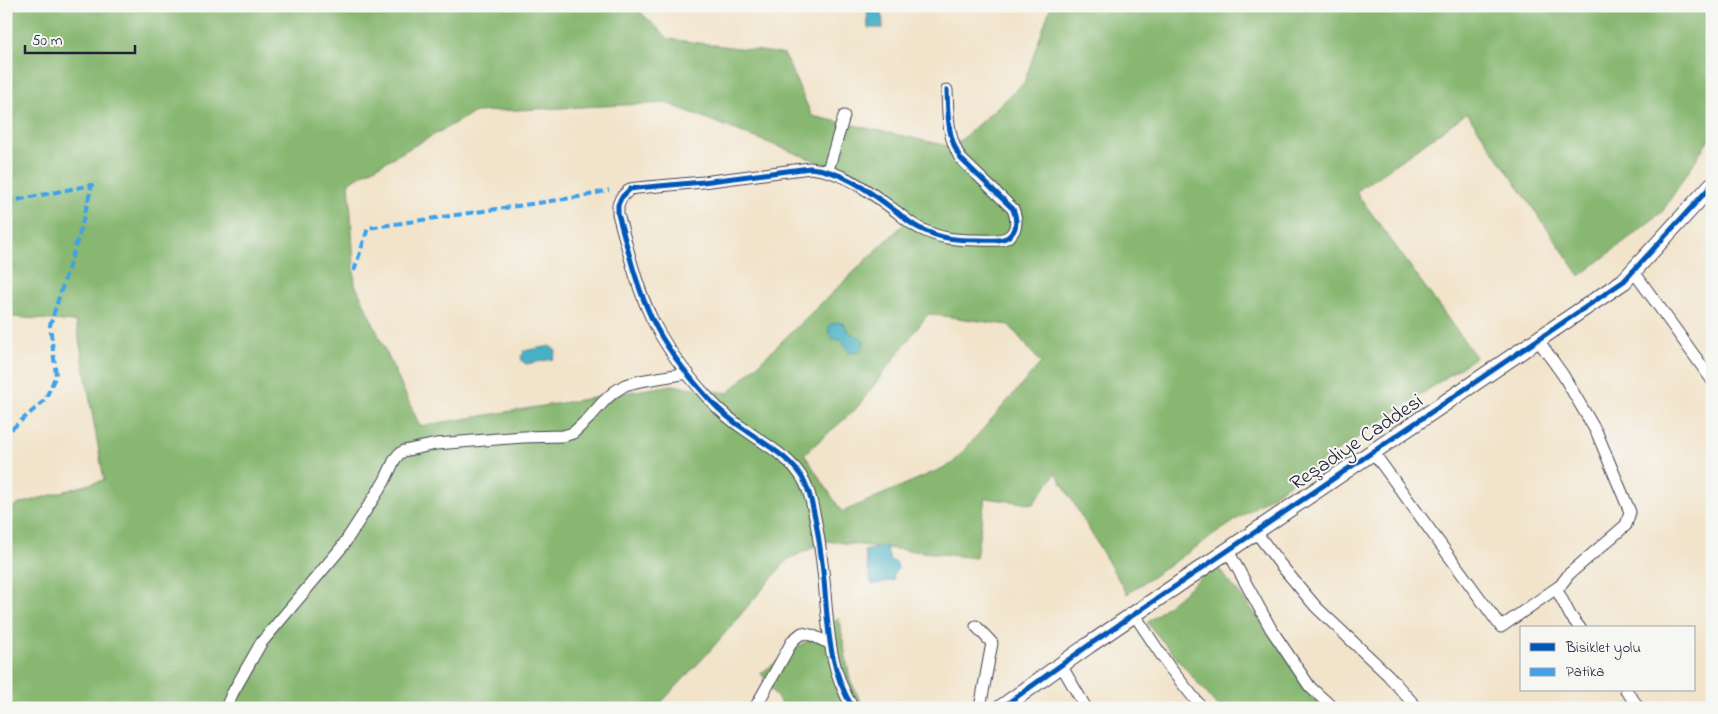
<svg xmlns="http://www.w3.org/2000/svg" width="1718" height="714" font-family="'Indie Flower',sans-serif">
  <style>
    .forest { fill: #87b771; stroke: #546c56; fill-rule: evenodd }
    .water { fill: #46b1c4; stroke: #346a80 }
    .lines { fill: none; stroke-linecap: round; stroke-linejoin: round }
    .street-casing { stroke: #413f51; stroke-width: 13 }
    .secondary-casing { stroke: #413f51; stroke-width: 18 }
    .street { stroke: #fff; stroke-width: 11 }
    .secondary { stroke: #fff; stroke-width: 16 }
    .quiet { stroke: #3ea2ec; stroke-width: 4; stroke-dasharray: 8 4; stroke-linecap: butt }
    .cycleway-casing { stroke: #f6f6f2; stroke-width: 8 }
    .cycleway { stroke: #0057b8; stroke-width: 5 }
    .labels { text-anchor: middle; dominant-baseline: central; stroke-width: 4; stroke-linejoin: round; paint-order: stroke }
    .street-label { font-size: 21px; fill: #22223b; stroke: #f6f6f2 }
  </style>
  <rect width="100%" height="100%" fill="#f6f6f2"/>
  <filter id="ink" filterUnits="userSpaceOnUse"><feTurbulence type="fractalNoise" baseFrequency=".02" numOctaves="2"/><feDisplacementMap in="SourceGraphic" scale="10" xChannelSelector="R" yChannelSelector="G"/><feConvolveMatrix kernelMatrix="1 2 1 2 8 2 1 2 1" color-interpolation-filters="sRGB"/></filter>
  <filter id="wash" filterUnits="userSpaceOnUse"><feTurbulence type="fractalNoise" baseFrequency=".0096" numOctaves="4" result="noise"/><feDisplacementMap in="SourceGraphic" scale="20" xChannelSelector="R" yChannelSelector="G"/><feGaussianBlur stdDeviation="1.12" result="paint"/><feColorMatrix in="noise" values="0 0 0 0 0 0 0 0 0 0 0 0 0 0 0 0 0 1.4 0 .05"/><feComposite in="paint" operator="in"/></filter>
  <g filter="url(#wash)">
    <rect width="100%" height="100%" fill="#f2e4cb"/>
    <g class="forest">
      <path d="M6 6H634L669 39 784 54 812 116 953 147 1024 83 1051 6H1712V135L1662 212 1580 276 1467 113 1356 192 1476 357 1127 594 1056 473 1033 504 985 498 976 558 826 541 787 560 708 653 656 708H6V511L16 505 104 480 76 322 13 317 6 321ZM666 103 826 165 911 217 728 393 672 385 420 426 355 284 349 182 475 112ZM928 314 1009 325 1041 363 952 464 842 512 804 454 855 410Z"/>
      <path d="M1216 565 1331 708H1219L1147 623Z"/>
      <path d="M839 618 850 680 864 708H784L761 673Z"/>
    </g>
    <g class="water">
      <path d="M867 6H882L883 28H868Z"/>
      <path d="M837 322 844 324C852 339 856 332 864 341 863 351 858 354 849 352L842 340 832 338 828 330 830 325Z"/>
      <path d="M550 346 556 351 553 359 526 364 522 361 521 356 524 353 523 351Z"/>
      <path d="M886 546 890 560 897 563 898 569 893 574 894 580 872 585 864 551Z"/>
    </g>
  </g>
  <g filter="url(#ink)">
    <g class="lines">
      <g class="street-casing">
        <g id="street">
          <path d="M828 170 844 116"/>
          <path d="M1634 272 1712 380"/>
          <path d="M1538 340 1563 375 1597 433 1630 512 1626 525 1569 574 1557 590 1570 615 1580 628"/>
          <path d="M1373 452 1501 627 1558 587"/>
          <path d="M1256 532 1280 564 1316 607 1388 675 1417 708"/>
          <path d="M1228 551 1271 629 1310 687 1333 708"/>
          <path d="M1134 614 1170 668 1202 708"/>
          <path d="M976 626 992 643 980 708"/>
          <path d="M1061 665 1086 708"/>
          <path d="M1626 690 1639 708"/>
          <path d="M226 708 232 694 261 643 342 547 384 482 395 459 399 454 404 451 436 444 523 437 563 436 573 433 589 418 604 401 614 392 625 385 640 381 688 373"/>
          <path d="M755 708 793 640 802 633 811 635 829 643"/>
          <path d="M853 708C828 668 828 625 824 580 821 552 817 517 808 490 799 462 769 447 747 431 733 422 720 411 709 399 687 375 666 348 652 319 636 286 628 249 618 214V205L621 198 630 189 637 188 703 182 810 168C844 171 870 192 897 212 904 218 911 224 919 228 941 239 955 240 978 240 988 240 1000 242 1008 237 1018 230 1017 219 1013 209L961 159C947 137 948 115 947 90"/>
        </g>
      </g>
      <g class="secondary-casing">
        <path id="secondary" d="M1001 708 1089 645 1624 281 1712 185"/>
      </g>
      <use href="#street" class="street"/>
      <use href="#secondary" class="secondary"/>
      <g class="quiet">
        <path d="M6 202 92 185 80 232 50 325 56 375 45 400 7 433"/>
        <path d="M354 271 368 228 585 196 609 190"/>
      </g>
      <g class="cycleway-casing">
        <g id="cycleway">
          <path d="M853 708C828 668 828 625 824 580 821 552 817 517 808 490 799 462 769 447 747 431 733 422 720 411 709 399 687 375 666 348 652 319 636 286 628 249 618 214V205L621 198 630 189 637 188 703 182 810 168C844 171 870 192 897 212 904 218 911 224 919 228 941 239 955 240 978 240 988 240 1000 242 1008 237 1018 230 1017 219 1013 209L961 159C947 137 948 115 947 90"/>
          <path d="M1001 708 1089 645 1624 281 1712 185"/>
        </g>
      </g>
      <use href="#cycleway" class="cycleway"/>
    </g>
  </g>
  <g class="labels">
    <g class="street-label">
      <text transform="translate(1357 443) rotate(-34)">Reşadiye Caddesi</text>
    </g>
  </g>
  <rect width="1718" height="714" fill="none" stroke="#f6f6f2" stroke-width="25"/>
  <rect x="1520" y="626" width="175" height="65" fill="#f6f6f2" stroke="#a1a1a9"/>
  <rect x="1530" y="643" width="25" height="8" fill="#0057b8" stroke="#a1a1a9"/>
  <text x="1566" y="652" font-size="15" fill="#22223b">Bisiklet yolu</text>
  <rect x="1530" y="668" width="25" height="8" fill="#3ea2ec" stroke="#a1a1a9"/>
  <text x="1566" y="676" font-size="15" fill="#22223b">Patika</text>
  <path d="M25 45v8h110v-8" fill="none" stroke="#22223b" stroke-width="2.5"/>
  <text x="32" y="45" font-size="15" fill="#22223b" stroke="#f6f6f2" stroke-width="4" paint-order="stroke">50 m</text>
</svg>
